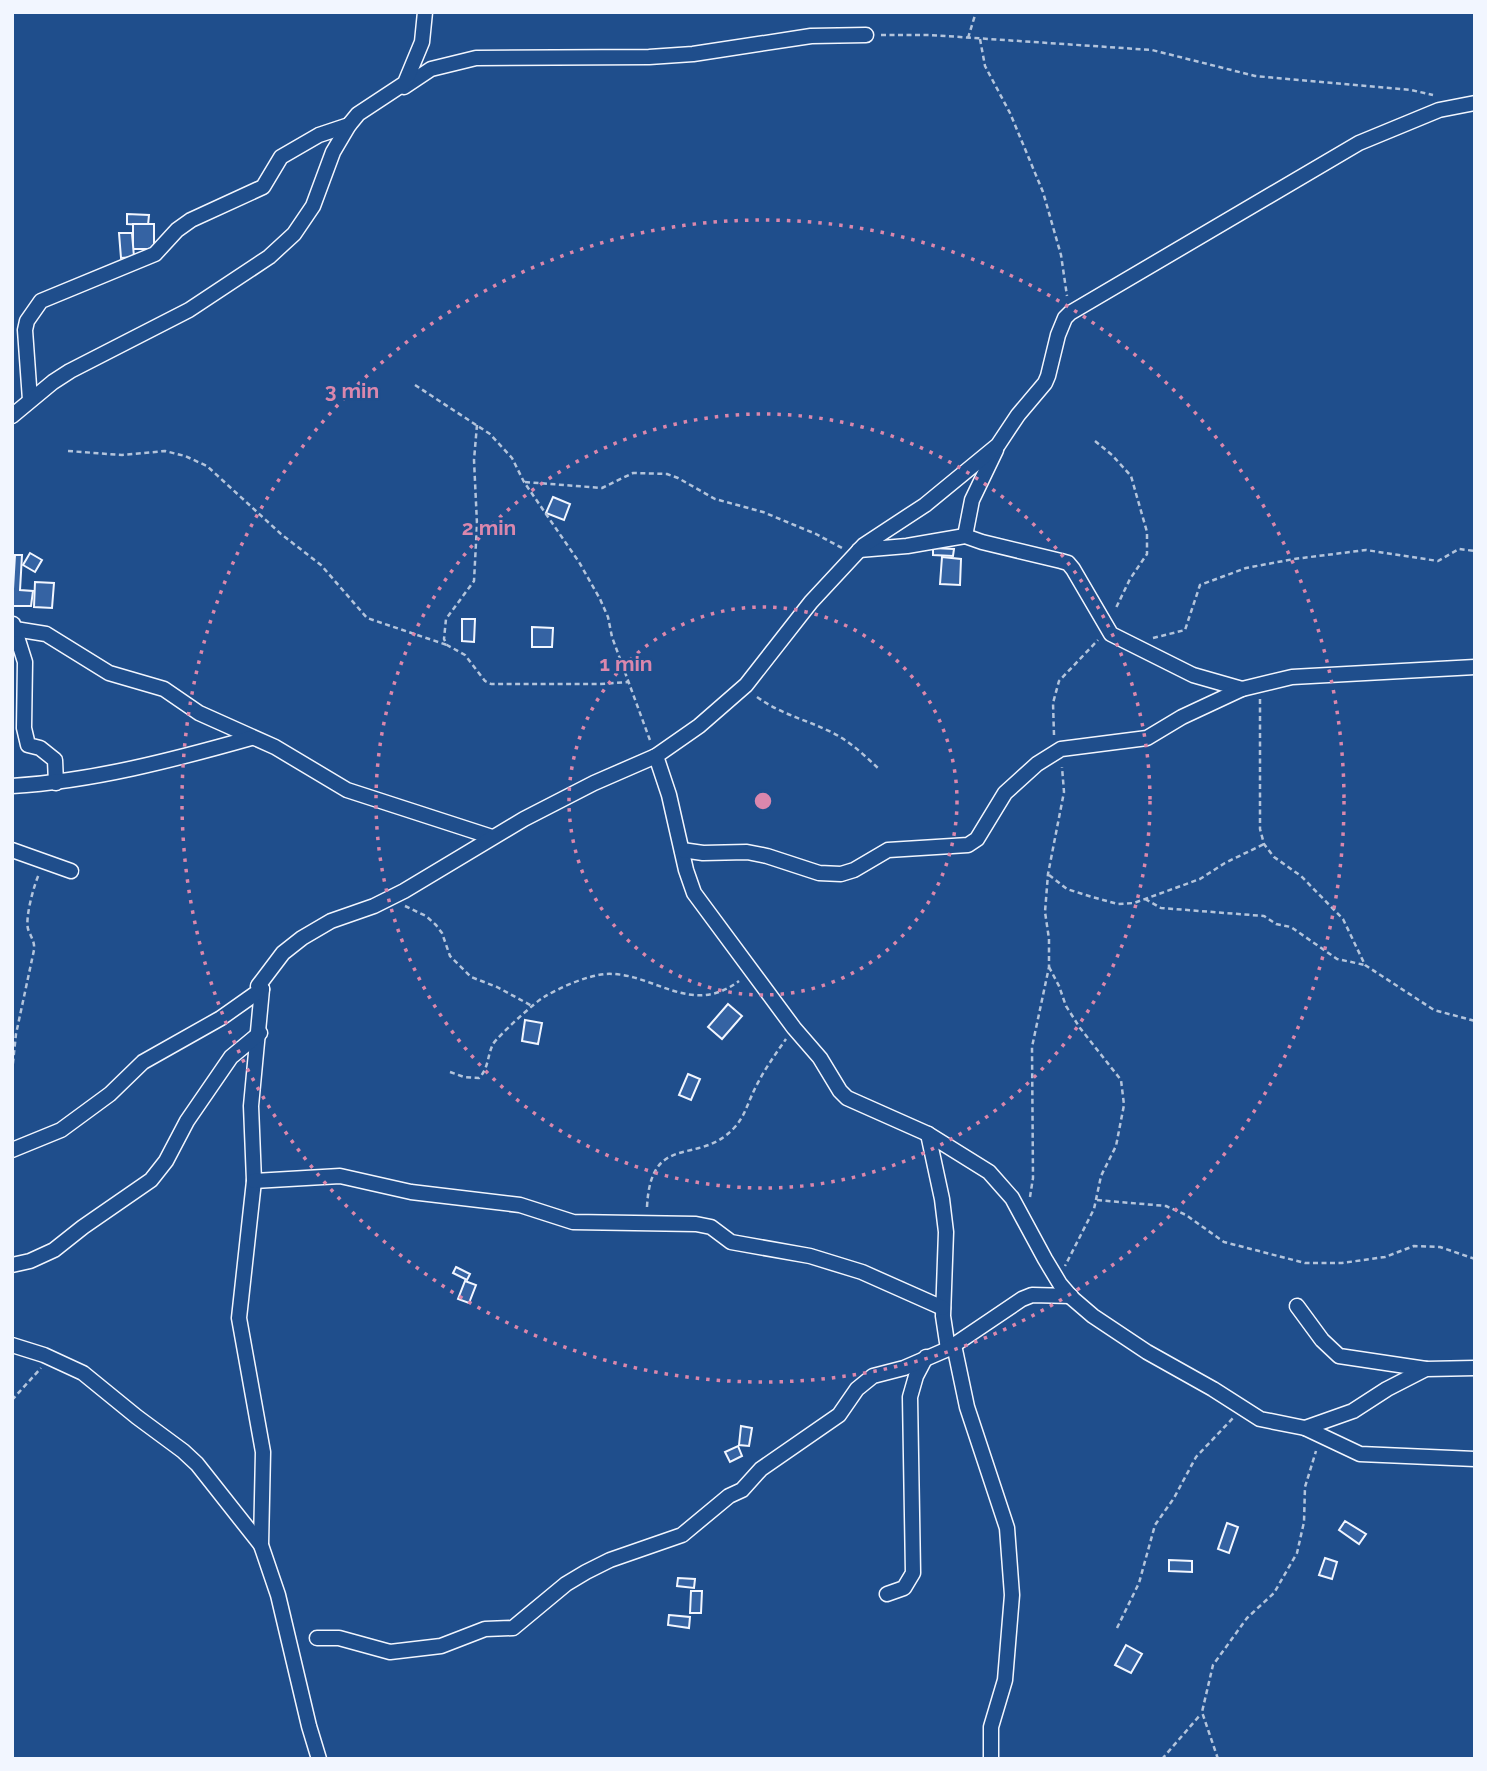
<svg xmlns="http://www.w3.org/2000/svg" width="1487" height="1771" font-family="Raleway,sans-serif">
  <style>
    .building { fill: #3563a3; stroke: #f2f6ff; stroke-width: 2 }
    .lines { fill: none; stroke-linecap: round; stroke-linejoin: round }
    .street-casing { stroke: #f2f6ff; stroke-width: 17 }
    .path { stroke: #b3c4dc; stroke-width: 2.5; stroke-dasharray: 5 3.5; stroke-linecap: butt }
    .street { stroke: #1f4e8c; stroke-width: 14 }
    .ring { fill: none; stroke: #da87ad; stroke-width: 3.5; stroke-dasharray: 3.5 7 }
    .centre { fill: #da87ad; stroke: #1f4e8c; stroke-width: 3.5 }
    .ring-label { font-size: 21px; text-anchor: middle; font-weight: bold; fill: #da87ad; stroke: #1f4e8c; stroke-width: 5; stroke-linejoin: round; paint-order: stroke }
  </style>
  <rect width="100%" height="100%" fill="#1f4e8c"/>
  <g class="building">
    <path d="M127 214 149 215 148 225 127 224Z"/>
    <rect x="133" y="224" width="21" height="25"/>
    <path d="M119 233H132L134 257 121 258Z"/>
    <path d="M553 497 570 504 564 520 546 513Z"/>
    <path d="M933 548 954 549 953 556 933 555Z"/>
    <path d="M30 553 42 560 35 572 23 565Z"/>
    <path d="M15 555H22L20 590 33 591 31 606H12Z"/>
    <path d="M942 557 961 559 960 585 940 584Z"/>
    <path d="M35 582 54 583 52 608 34 607Z"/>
    <path d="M462 619H475L474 642 462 641Z"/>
    <path d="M532 627 553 628 552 647H532Z"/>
    <path d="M728 1004 742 1016 722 1039 708 1027Z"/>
    <path d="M525 1020 542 1023 538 1044 522 1041Z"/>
    <path d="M688 1074 700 1079 691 1100 679 1095Z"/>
    <path d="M456 1267 470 1274 467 1280 453 1273Z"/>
    <path d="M465 1281 476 1285 469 1303 458 1299Z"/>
    <path d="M741 1426 752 1428 749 1446 739 1445Z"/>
    <path d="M738 1446 742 1456 730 1462 725 1452Z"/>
    <path d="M1345 1521 1366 1534 1359 1544 1339 1530Z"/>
    <path d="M1227 1523 1238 1527 1229 1553 1218 1549Z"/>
    <path d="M1325 1558 1337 1562 1332 1579 1319 1575Z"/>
    <path d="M1169 1560 1192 1561V1572L1169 1571Z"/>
    <path d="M678 1578 695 1579 694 1588 677 1586Z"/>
    <path d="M691 1591H702L701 1613H690Z"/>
    <path d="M669 1615 690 1617 689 1628 668 1625Z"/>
    <path d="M1126 1645 1142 1654 1131 1673 1115 1665Z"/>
  </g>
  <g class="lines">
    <g class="street-casing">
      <g id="street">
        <path d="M404 87 431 69 476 58 649 57 693 54 811 36 866 35"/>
        <path d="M30 400 25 330 27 321 41 301 155 254 177 230 191 220 263 187 281 157 319 135 349 125"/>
        <path d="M12 416 53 382 70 371 189 310 269 257 294 234 313 206 333 152 349 125 358 114 405 83 422 42 425 12"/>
        <path d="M965 536 972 500 996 450"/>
        <path d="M859 550 907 546 965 536 982 542 1061 561 1068 563 1073 569 1111 634 1193 675 1242 689"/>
        <path d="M13 624 25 662 24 728 28 745 40 748 55 760 56 783"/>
        <path d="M15 629 46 634 109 673 164 689 199 713 275 747 347 790 492 837"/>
        <path d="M656 756 669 795 686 870 694 893 794 1028 820 1058 840 1091 847 1098 928 1134 989 1172 1012 1198 1045 1259 1060 1284 1072 1298 1093 1316 1147 1352 1213 1389 1260 1419 1305 1428 1360 1454 1475 1459"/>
        <path d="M12 786C93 781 173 760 251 738"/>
        <path d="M12 850 71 871"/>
        <path d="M682 850 703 853 747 852 767 856 819 873 841 874 854 870 888 850 968 845 977 839 1005 793 1037 764 1061 749 1147 738 1182 717 1242 689 1292 677 1475 667"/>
        <path d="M262 989 251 1106 254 1181 239 1318 263 1452 261 1545 278 1595 309 1726 319 1759"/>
        <path d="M928 1134 942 1199 946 1232 943 1316 948 1349"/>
        <path d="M12 1150 61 1130 110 1094 143 1062 221 1018 262 989 258 986 283 953 302 938 331 921 374 906 404 891 524 819 594 783 656 756 699 726 746 685 811 602 864 545 925 505 998 445 1018 415 1045 383 1048 376 1058 335 1065 318 1070 313 1359 143 1439 110 1475 103"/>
        <path d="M254 1181 340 1176 411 1192 520 1205 573 1222 696 1224 711 1227 731 1242 810 1256 862 1272 943 1308"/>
        <path d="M12 1265 30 1261 54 1250 83 1227 151 1180 166 1161 187 1121 231 1057 260 1033"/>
        <path d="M1297 1306 1322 1340 1339 1356 1426 1369"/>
        <path d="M12 1345 44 1355 83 1373 137 1417 183 1451 197 1464 261 1545"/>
        <path d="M954 1345 967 1407 1007 1528 1012 1595 1005 1680 991 1727V1759"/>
        <path d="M1305 1428 1353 1411 1387 1389 1426 1369 1475 1368"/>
        <path d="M887 1594 904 1588 913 1573 910 1397 916 1376 926 1357"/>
        <path d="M317 1638H339L390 1652 441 1646 485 1629 513 1628 566 1584 586 1572 610 1560 682 1535 729 1496 742 1490 761 1469 839 1415 857 1389 873 1376 904 1368 948 1349 1022 1299 1032 1295 1071 1296"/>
      </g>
    </g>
    <g class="path">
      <path d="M881 35H930L1152 50 1255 76 1411 90 1433 95"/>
      <path d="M968 38 976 12"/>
      <path d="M980 39 985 66 1010 113 1043 192 1061 255 1067 296"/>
      <path d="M415 385 490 434 512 458 524 482 579 562 600 599 608 617 612 637 651 743"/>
      <path d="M477 425 474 460 477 524 474 581 446 619 444 639 447 645 465 655 485 681 491 684H600L628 682"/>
      <path d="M1095 441 1112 455 1131 476 1147 532V554L1130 579 1115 610"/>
      <path d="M68 451 122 455 165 451 185 456 207 466 281 534 321 565 367 618 447 645"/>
      <path d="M525 482 602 488 633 473 667 474 678 478 715 499 763 512 816 534 842 548"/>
      <path d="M1153 638 1185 630 1200 585 1246 568 1294 559 1366 550 1438 561 1459 549 1475 551"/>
      <path d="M757 697C782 715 805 719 831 732 850 741 865 756 879 769"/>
      <path d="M1260 699V829L1264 844 1274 857 1301 876 1343 919 1365 965 1434 1010 1475 1021"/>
      <path d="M1054 735 1053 703 1059 681 1098 640"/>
      <path d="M1049 875 1067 889 1092 897 1118 904 1134 903 1200 879 1225 863 1264 844"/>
      <path d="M1145 899 1161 908 1264 916 1276 924 1291 927 1337 959 1365 965"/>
      <path d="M405 906 426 916 436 925 442 933 450 956 471 977 497 987 532 1006"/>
      <path d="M1049 967 1059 986 1066 1006 1080 1028 1121 1080 1124 1105 1116 1146 1101 1176 1094 1209 1065 1266"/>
      <path d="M12 1072 16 1034 34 950C35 942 31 937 28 929 25 917 34 885 39 874"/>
      <path d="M450 1072 464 1077 479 1078C489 1068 487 1056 493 1044 498 1036 535 1002 544 997 561 987 586 976 605 974 653 971 690 1018 739 981"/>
      <path d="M1030 1197 1033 1178 1032 1047 1049 967V939L1045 912 1048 874 1064 792 1062 767"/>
      <path d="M1097 1200 1166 1206 1186 1215 1224 1242 1305 1263H1342L1385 1257 1414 1246 1440 1247 1475 1259"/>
      <path d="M647 1207C651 1130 698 1167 734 1128 744 1117 746 1108 752 1095 760 1076 774 1056 786 1039"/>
      <path d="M12 1400 41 1368"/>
      <path d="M1117 1628 1139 1583 1155 1525 1174 1498 1196 1457 1233 1418"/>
      <path d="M1162 1759 1201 1714"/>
      <path d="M1218 1759 1202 1712 1213 1665 1247 1618 1274 1593 1297 1553 1304 1522 1305 1487 1316 1451"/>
    </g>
    <use href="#street" class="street"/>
  </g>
  <g class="ring">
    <circle cx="763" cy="801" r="194"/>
    <circle cx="763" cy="801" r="387"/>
    <circle cx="763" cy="801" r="581"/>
  </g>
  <circle cx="763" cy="801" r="10" class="centre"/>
  <g class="ring-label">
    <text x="352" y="398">3 min</text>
    <text x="489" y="535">2 min</text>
    <text x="626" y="671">1 min</text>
  </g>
  <rect width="1487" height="1771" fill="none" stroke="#f2f6ff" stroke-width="28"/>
</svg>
